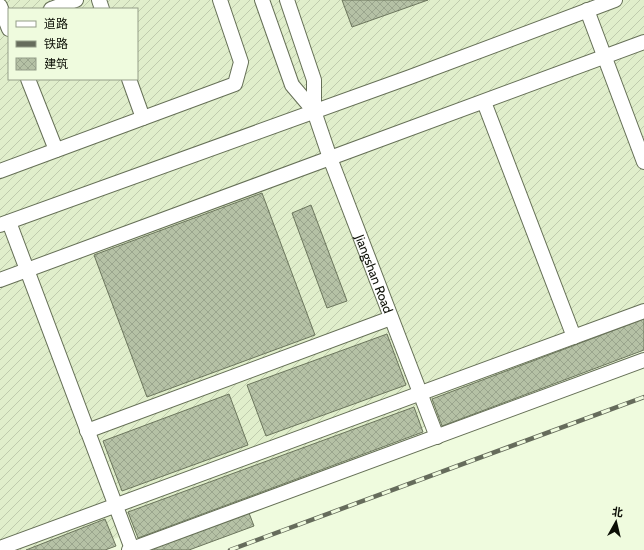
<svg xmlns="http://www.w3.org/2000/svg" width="644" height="550" font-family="Cabin,'Noto Sans SC',sans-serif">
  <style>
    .industrial { fill: url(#industrial-furrows); fill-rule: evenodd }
    .building { fill: url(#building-cross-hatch); stroke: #6c765d }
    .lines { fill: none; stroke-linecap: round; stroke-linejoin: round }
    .minor-casing { stroke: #667057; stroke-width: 16 }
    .minor { stroke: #fff; stroke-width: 14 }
    .rail-casing { stroke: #666c5c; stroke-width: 4.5 }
    .rail { stroke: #effbde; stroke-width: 3; stroke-dasharray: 9; stroke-linecap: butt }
    .labels { text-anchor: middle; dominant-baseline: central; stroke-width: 3.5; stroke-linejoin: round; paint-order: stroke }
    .street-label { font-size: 13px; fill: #0c0f06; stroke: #effbde }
  </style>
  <defs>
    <pattern id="industrial-furrows" width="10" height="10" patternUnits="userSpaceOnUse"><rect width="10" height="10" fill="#e0eecb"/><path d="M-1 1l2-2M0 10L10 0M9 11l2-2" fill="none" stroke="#bfcbad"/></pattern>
    <pattern id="building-cross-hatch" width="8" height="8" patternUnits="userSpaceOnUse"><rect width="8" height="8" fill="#b5c1a5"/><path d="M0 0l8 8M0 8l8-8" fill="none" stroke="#9aa58d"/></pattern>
  </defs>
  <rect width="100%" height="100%" fill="#effbde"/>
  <path class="industrial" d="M0 0H644V348L83 550H0ZM9 9H137V79H9Z"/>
  <g class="building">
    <path d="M342 0H428L352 27Z"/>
    <path d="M262 193 315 335 147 397 94 255Z"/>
    <path d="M311 205 347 301 327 308 292 213Z"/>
    <path d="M644 319V350L442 426 432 399Z"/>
    <path d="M387 334 406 385 266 436 247 385Z"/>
    <path d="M229 394 248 445 122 491 103 441Z"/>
    <path d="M414 407 423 432 138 538 128 512Z"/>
    <path d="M249 513 254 526 189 550H149Z"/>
    <path d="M105 519 116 546 105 550H26Z"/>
  </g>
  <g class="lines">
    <g class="minor-casing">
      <g id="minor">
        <path d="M99 0 102 9"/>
        <path d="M262 0 292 85 314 111"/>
        <path id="s1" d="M287 0 314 80V111L330 158 437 437"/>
        <path d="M0 6 9 29"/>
        <path d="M51 9 76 0"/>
        <path d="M587 10 644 162"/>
        <path d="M28 79 56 150"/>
        <path d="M129 79 143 118"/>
        <path d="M484 102 574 337"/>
        <path d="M0 171 235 84 241 62 220 0"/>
        <path d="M9 222 132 549"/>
        <path d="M0 225 410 77 615 0"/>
        <path d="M0 280 644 42"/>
        <path d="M87 431 391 318"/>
        <path d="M0 548 644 311"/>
        <path d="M129 550 644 360"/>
      </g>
    </g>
    <use href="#minor" class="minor"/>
    <g class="rail-casing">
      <path id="rail" d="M230 550 644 397"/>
    </g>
    <use href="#rail" class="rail"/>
  </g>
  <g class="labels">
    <g class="street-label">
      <text stroke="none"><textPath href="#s1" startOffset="289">Jiangshan Road</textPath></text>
    </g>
  </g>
  <rect x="8" y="8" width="130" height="72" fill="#effbde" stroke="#949d88"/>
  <rect x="16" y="21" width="20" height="6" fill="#ffffff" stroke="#949d88"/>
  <text x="44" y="28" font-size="12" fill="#0c0f06">道路</text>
  <rect x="16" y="41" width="20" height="6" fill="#666c5c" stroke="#949d88"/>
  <text x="44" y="48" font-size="12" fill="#0c0f06">铁路</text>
  <rect x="16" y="58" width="20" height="12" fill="url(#building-cross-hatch)" stroke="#949d88"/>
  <text x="44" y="68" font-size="12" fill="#0c0f06">建筑</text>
  <g transform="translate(616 522) rotate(8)" stroke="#effbde" stroke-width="3" paint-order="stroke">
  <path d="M0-3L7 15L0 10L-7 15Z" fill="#0c0f06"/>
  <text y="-6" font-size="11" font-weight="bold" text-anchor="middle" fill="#0c0f06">北</text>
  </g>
</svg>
